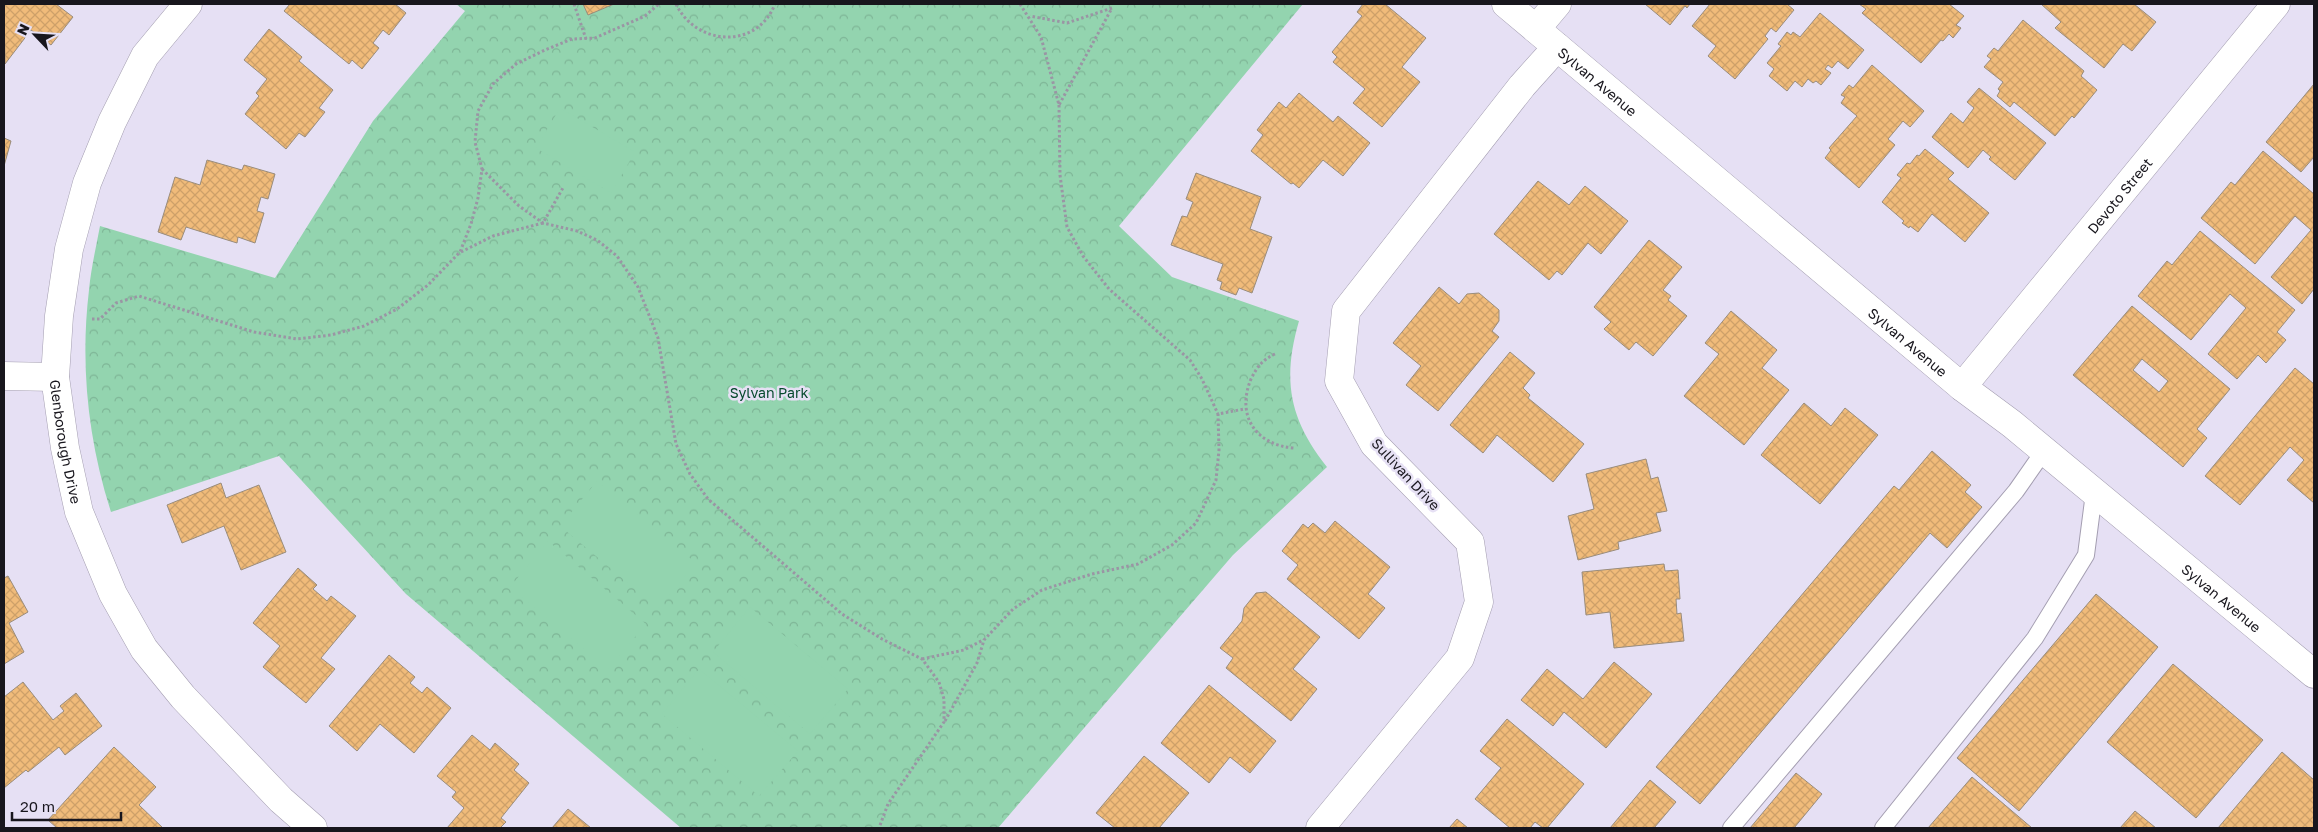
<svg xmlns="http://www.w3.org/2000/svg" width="2318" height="832" font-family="'Golos Text',sans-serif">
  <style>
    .park { fill: url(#park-crowns) }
    .pitch { fill: #93d4af }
    .building { fill: url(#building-cross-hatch); stroke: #998c7c; fill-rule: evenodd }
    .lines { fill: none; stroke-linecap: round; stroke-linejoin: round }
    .service-casing { stroke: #a49eb1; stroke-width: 18 }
    .minor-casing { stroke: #a49eb1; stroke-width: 29 }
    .tertiary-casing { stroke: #a49eb1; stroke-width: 29 }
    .path { stroke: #9a95a4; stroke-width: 3; stroke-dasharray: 2.5 2.5; stroke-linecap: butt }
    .service { stroke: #fff; stroke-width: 16 }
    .minor { stroke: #fff; stroke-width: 28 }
    .tertiary { stroke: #fff; stroke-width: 28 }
    .labels { text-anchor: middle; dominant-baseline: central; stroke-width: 5; stroke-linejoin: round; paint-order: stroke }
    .street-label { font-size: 14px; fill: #18161d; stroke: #e6e0f4 }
    .park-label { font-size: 14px; fill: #074a2e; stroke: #e6e0f4 }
  </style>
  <defs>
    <pattern id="park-crowns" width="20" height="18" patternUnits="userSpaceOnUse" patternTransform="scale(1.25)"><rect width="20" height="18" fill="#93d4af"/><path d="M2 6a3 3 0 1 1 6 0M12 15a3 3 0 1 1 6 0" fill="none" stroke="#7eb596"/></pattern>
    <pattern id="building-cross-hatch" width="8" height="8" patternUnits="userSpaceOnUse" patternTransform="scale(1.25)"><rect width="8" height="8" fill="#f0bb7a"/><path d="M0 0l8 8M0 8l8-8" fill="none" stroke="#cda069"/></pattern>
  </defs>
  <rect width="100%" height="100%" fill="#e6e0f4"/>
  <path class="park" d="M456 4H1303L1119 226 1172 277 1299 321C1282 380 1289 419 1327 467L1233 555 998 828H681L406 594 279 456 111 512C88 440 80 365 89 290 91 269 96 247 100 226L275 278 373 121 465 11Z"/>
  <g class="pitch">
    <path d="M560 108 635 152 611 193 536 148Z"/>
    <path d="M597 481 696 563 658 608 560 526Z"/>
    <path d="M548 541 646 624 608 669 510 587Z"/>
    <path d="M750 607 848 689 810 734 713 652Z"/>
    <path d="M699 669 798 751 759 796 662 714Z"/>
  </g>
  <g class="building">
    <path d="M4 4H56L73 17 51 45 31 30 5 64Z"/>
    <path d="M290 4H395L406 13 389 35 383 30 373 43 379 48 362 69 352 60 349 64 284 11Z"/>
    <path d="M583 4H614L588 15Z"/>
    <path d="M1363 4H1385L1426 38 1402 67 1420 82 1382 127 1353 103 1365 89 1333 62 1337 57 1332 52 1362 16 1357 12Z"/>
    <path d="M1645 4H1690L1687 8 1685 6 1670 25Z"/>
    <path d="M1710 4H1787L1794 10 1776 32 1771 28 1765 36 1768 39 1735 79 1708 56 1716 46 1692 26Z"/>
    <path d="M1859 4H1949L1964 16 1956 25 1961 28 1953 38 1949 34 1943 41 1941 40 1921 63 1862 13 1866 9Z"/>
    <path d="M2041 4H2134L2156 22 2132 51 2123 44 2104 68 2055 28 2061 22Z"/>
    <path d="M1820 13 1864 50 1848 69 1838 61 1832 68 1828 65 1825 69 1831 73 1821 85 1816 81 1813 83 1808 79 1802 87 1795 81 1787 91 1769 76 1774 69 1767 63 1781 46 1778 44 1787 32 1791 35 1793 32 1800 37Z"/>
    <path d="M2023 20 2084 71 2081 76 2097 90 2074 118 2072 116 2055 136 2014 102 2010 107 1997 96 2000 91 1998 89 2003 82 1984 67 1991 59 1987 56 1994 48 1998 51Z"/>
    <path d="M269 29 302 57 299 61 333 90 319 108 325 112 305 137 299 133 286 149 245 114 259 96 256 93 267 79 244 60Z"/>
    <path d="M1872 65 1924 111 1910 127 1903 121 1888 139 1895 145 1859 188 1825 158 1831 150 1829 148 1857 116 1841 103 1845 97 1841 95 1849 85 1853 88Z"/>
    <path d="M2314 84V157L2301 172 2266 142Z"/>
    <path d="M1979 88 2046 143 2015 180 1989 159 1991 157 1983 150 1968 168 1932 137 1951 113 1963 123 1974 108 1967 102Z"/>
    <path d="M1299 93 1333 122 1338 116 1370 143 1343 176 1323 160 1299 188 1293 183 1291 184 1251 151 1263 135 1257 130 1279 102 1286 108Z"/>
    <path d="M4 138 11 141 4 166Z"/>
    <path d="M1925 149 1954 173 1948 179 1989 213 1965 242 1932 214 1918 232 1910 226 1909 228 1902 223 1904 221 1882 202 1901 178 1897 175 1907 163 1910 164 1917 155 1919 156Z"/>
    <path d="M2263 151 2314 194V289L2302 304 2271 277 2311 230 2295 216 2255 264 2201 218 2231 182 2235 185Z"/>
    <path d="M207 160 242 170 244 165 275 174 268 199 261 197 257 211 264 213 255 243 238 237 237 243 186 227 181 240 158 232 175 177 200 185Z"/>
    <path d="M1196 173 1261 197 1250 229 1272 237 1252 293 1239 288 1236 295 1220 289 1222 282 1217 280 1223 264 1171 245 1182 216 1187 217 1193 202 1186 199Z"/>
    <path d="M1538 181 1569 205 1585 186 1628 221 1601 254 1588 243 1562 275 1557 271 1549 280 1494 234Z"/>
    <path d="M2200 231 2295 310 2277 332 2286 340 2266 363 2258 355 2237 379 2208 354 2246 308 2230 294 2191 340 2138 296 2167 261 2172 265Z"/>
    <path d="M1649 240 1682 267 1663 290 1671 296 1668 300 1687 316 1653 356 1636 342 1629 350 1604 329 1611 322 1594 307Z"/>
    <path d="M1439 287 1459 304 1467 294 1479 293 1499 310V321L1492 331 1499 337 1438 411 1406 385 1421 366 1393 343Z"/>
    <path d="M2132 306 2230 389 2197 429 2207 438 2183 467 2073 375ZM2142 359 2168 381 2159 392 2133 370Z"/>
    <path d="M1731 311 1777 350 1762 368 1789 390 1744 445 1684 396 1719 354 1705 343Z"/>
    <path d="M1510 352 1535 373 1523 388 1530 395 1528 398 1584 444 1553 482 1497 435 1483 453 1450 425Z"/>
    <path d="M2295 368 2314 384V503L2287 480 2304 460 2290 447 2240 505 2205 476Z"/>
    <path d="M1804 403 1831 426 1845 408 1878 435 1820 504 1761 455Z"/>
    <path d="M1932 451 1971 485 1965 492 1982 507 1947 548 1930 533 1700 804 1656 767 1894 486 1899 490Z"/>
    <path d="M1646 459 1651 479 1658 477 1667 511 1656 513 1661 531 1618 542 1619 549 1578 560 1568 516 1594 509 1586 474Z"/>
    <path d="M221 483 226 498 259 485 286 552 241 570 224 526 182 543 167 505Z"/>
    <path d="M1335 521 1390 567 1368 594 1385 608 1359 639 1287 579 1298 565 1282 551 1303 524 1308 528 1313 523 1325 533Z"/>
    <path d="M1664 564 1665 571 1678 570 1680 599H1676L1677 614 1681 613 1684 641 1614 648 1610 612 1586 615 1582 572Z"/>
    <path d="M298 568 317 585 313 589 327 601 331 596 356 616 321 658 335 669 306 703 263 667 280 646 253 623Z"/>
    <path d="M8 576 28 612 9 623 24 652 4 664V578Z"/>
    <path d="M1266 592 1320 637 1293 669 1317 689 1291 721 1226 668 1233 658 1220 648 1242 621 1244 608 1256 593Z"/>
    <path d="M2096 594 2158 647 2019 811 1957 758Z"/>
    <path d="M389 655 415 677 410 683 422 693 427 687 451 708 414 753 380 724 357 751 329 726Z"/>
    <path d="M1614 662 1652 694 1606 748 1564 712 1553 726 1521 700 1547 669 1583 699Z"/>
    <path d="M2173 664 2263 740 2196 818 2107 742Z"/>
    <path d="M23 682 53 720 64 711 60 706 76 693 102 726 65 755 59 747 28 772 26 770 4 788V697Z"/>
    <path d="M1209 685 1276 741 1250 773 1230 757 1209 783 1161 743Z"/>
    <path d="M1507 719 1584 784 1547 828H1543L1535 822 1530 828H1510L1475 799 1501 768 1480 751Z"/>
    <path d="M472 735 490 750 495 743 519 764 514 770 529 783 501 818 506 822 500 828H447L464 808 452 797 456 792 437 776Z"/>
    <path d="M114 747 156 787 139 805 163 828H57L48 820Z"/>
    <path d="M2282 752 2314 780V828H2218Z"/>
    <path d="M1144 756 1189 793 1159 828H1115L1096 813Z"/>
    <path d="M1796 773 1822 794 1794 828H1750Z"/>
    <path d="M1972 777 2032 828H1928Z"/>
    <path d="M1650 780 1676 802 1654 828H1610Z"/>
    <path d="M568 809 591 828H552Z"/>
    <path d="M2135 811 2156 828H2120Z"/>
    <path d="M1457 819 1468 828H1449Z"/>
  </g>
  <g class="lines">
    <g class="service-casing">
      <g id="service">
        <path d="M1731 828 2016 491 2044 451"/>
        <path d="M1883 828 2035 638 2086 555 2094 493"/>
      </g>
    </g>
    <g class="minor-casing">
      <g id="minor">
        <path id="s1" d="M188 4 145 56 112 122 87 183 69 249 59 316 55 377 65 448 79 512 113 594 144 649 183 697 281 800 313 828"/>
        <path d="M1536 29 1557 4"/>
        <path d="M4 376 55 377"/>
        <path id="s2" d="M1962 387 2276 4"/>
        <path d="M1320 828 1460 658 1479 602 1470 542 1374 444 1339 381 1346 311 1522 86 1557 47"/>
      </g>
    </g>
    <g class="tertiary-casing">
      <g id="tertiary">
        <path id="s3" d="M1506 4 1962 387 2012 424 2314 674"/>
      </g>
    </g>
    <g class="path">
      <path d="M574 4 586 39"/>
      <path d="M676 4C696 46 757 50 775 4"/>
      <path d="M1020 4 1041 37 1059 105 1112 8 1067 23 1030 16"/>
      <path d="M1059 105 1060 175 1067 227 1083 256 1109 289 1190 360 1202 379 1218 414"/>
      <path d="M482 169 519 206 543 223 577 231 597 240 617 256 638 287 658 338 676 444 690 474 708 499 842 614 882 639 922 659 939 682 944 699V722L888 804 879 828"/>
      <path d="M461 252 493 236 543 223 564 186"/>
      <path d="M92 319H100L116 303 139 296 254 332 297 339 331 335 364 326 397 309 428 285 460 252 471 224 478 198 482 169 475 142 478 111 493 84 516 64 545 50 572 39 595 38 645 16 659 4"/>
      <path d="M1275 354C1262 360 1257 367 1251 379 1236 415 1255 445 1294 448"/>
      <path d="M922 659 964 650 983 640"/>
      <path d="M945 721 977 663 984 640 1013 609 1042 590 1092 574 1138 564 1172 545 1196 523 1216 480 1219 450 1218 414 1244 409"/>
    </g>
    <use href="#service" class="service"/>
    <use href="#minor" class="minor"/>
    <use href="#tertiary" class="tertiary"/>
  </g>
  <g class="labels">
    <g class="street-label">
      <text stroke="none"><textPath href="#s3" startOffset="120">Sylvan Avenue</textPath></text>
      <text stroke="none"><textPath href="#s2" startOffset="248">Devoto Street</textPath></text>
      <text stroke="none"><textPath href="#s3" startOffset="525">Sylvan Avenue</textPath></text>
      <text stroke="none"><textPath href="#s1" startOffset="470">Glenborough Drive</textPath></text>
      <text transform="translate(1406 474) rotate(47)">Sullivan Drive</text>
      <text stroke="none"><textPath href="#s3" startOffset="930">Sylvan Avenue</textPath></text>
    </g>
    <g class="park-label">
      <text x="769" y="392">Sylvan Park</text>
    </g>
  </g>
  <rect width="2318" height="832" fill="none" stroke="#18161d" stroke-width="10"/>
  <g transform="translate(35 35) rotate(295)" stroke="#e6e0f4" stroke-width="4" paint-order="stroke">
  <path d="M0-4L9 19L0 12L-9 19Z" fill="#18161d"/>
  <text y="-8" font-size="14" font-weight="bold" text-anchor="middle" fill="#18161d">N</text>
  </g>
  <path d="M12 812v8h109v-8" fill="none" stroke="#18161d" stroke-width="2.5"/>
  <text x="20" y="812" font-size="15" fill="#18161d" stroke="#e6e0f4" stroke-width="4" paint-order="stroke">20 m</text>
</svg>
